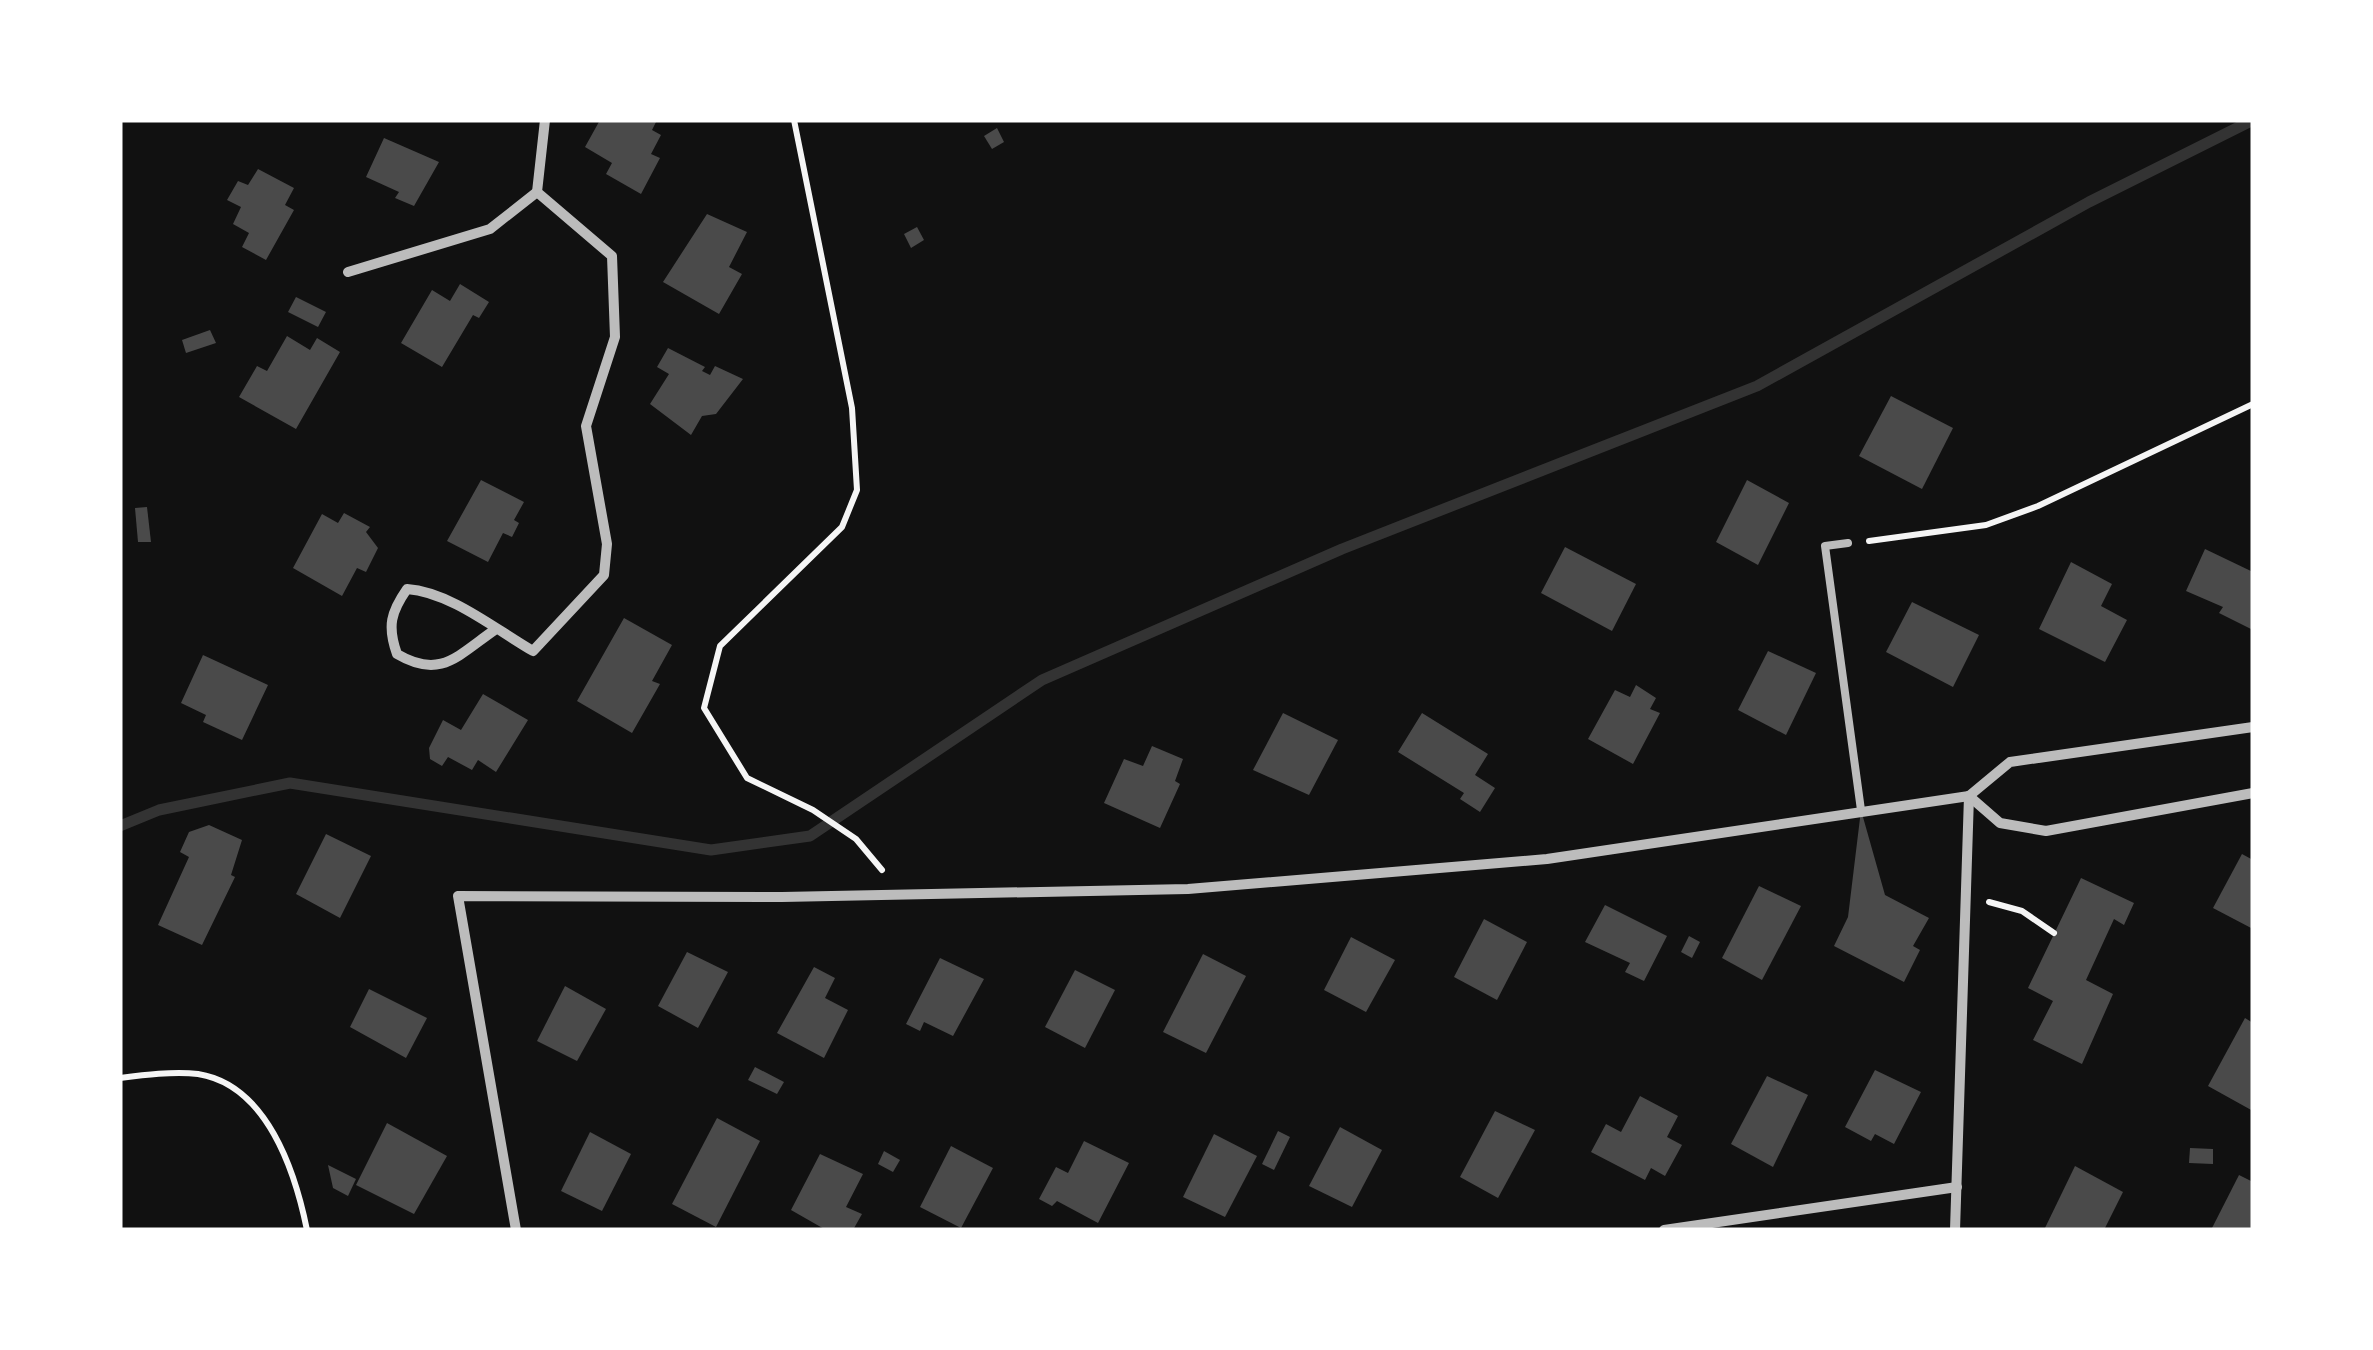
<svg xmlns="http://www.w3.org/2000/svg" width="2373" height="1350" font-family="Lato,sans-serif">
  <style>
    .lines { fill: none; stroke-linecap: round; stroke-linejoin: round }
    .stream { stroke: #333; stroke-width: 11 }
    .building { fill: #4a4a4a }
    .path { stroke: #f5f5f5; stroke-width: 6 }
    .service { stroke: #bcbcbc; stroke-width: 8 }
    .minor { stroke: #bcbcbc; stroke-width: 10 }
  </style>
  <rect width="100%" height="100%" fill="#111"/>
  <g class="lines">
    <path class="stream" d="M120 826 159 810 290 783 711 850 810 836 1042 680 1342 549 1757 386 2089 202 2253 120"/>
  </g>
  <g class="building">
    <path d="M600 120H657L652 130 661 135 651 154 660 158 641 194 606 174 612 163 585 147Z"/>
    <path d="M997 128 1004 142 992 149 984 136Z"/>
    <path d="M384 138 439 162 414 206 395 198 399 192 366 177Z"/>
    <path d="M258 169 294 188 285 205 294 210 266 260 242 247 249 233 233 224 241 207 227 200 238 181 248 185Z"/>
    <path d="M707 214 747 232 729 267 742 274 719 314 663 282Z"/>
    <path d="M917 227 924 240 911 248 904 234Z"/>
    <path d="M460 284 489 302 479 318 473 315 442 367 401 343 432 290 450 301Z"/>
    <path d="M296 297 326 312 318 327 288 312Z"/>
    <path d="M210 330 216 343 186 353 182 340Z"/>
    <path d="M287 336 310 350 317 338 340 352 296 429 239 397 257 366 267 371Z"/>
    <path d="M668 348 705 367 702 371 710 375 715 366 743 379 716 414 702 416 691 435 650 404 669 374 657 367Z"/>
    <path d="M1891 396 1953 428 1922 489 1859 456Z"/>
    <path d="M481 480 524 502 514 520 519 523 512 537 503 533 488 562 447 541Z"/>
    <path d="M1747 480 1789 503 1758 565 1716 542Z"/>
    <path d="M147 507 151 542H138L135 508Z"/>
    <path d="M344 513 370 527 366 532 378 548 366 572 357 568 342 596 293 568 322 514 338 523Z"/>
    <path d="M1565 547 1636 584 1612 631 1541 593Z"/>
    <path d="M2205 549 2253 572V630L2219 613 2223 607 2186 591Z"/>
    <path d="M2071 562 2112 584 2101 606 2127 620 2105 662 2039 629Z"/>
    <path d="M1912 602 1979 635 1953 687 1886 652Z"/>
    <path d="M624 618 672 645 652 681 660 684 632 733 577 701Z"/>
    <path d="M1768 651 1816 673 1786 735 1738 710Z"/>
    <path d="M203 655 268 685 242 740 203 722 206 715 181 703Z"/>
    <path d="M1636 685 1656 698 1650 709 1660 713 1633 764 1588 739 1615 690 1630 697Z"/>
    <path d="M483 694 528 720 496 772 478 760 472 770 448 757 442 766 430 759 429 748 443 720 461 730Z"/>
    <path d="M1283 713 1338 740 1309 795 1253 770Z"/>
    <path d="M1422 713 1488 754 1475 775 1495 788 1480 812 1460 799 1464 793 1398 752Z"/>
    <path d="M1152 746 1183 759 1175 781 1180 784 1160 828 1104 803 1124 759 1143 766Z"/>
    <path d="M1861 810 1885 895 1929 918 1913 946 1920 950 1904 982 1834 946 1848 917Z"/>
    <path d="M209 825 242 840 231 875 235 877 202 945 158 925 189 857 180 852 189 832Z"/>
    <path d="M326 834 371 856 340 918 296 894Z"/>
    <path d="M2242 854 2253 860V929L2213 908Z"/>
    <path d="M2081 878 2134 903 2124 925 2114 919 2086 980 2113 994 2082 1064 2033 1040 2053 1001 2028 988Z"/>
    <path d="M1759 886 1801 906 1762 980 1722 958Z"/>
    <path d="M1605 905 1667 936 1644 981 1625 972 1630 963 1585 942Z"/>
    <path d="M1484 919 1527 942 1497 1000 1454 977Z"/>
    <path d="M1689 936 1700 942 1692 958 1681 952Z"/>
    <path d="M1351 937 1395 960 1366 1012 1324 990Z"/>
    <path d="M687 952 728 972 698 1028 658 1006Z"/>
    <path d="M1203 954 1246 976 1206 1053 1163 1032Z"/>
    <path d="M940 958 984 979 953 1036 924 1022 920 1031 906 1024Z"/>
    <path d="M814 967 835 978 825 998 848 1010 824 1058 777 1033Z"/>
    <path d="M1075 970 1115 990 1085 1048 1045 1027Z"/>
    <path d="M565 986 606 1009 577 1061 537 1041Z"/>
    <path d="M369 989 427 1018 406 1058 350 1027Z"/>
    <path d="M2245 1018 2253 1023V1111L2208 1086Z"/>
    <path d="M755 1067 784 1082 777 1094 748 1080Z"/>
    <path d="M1875 1070 1921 1092 1894 1144 1875 1134 1871 1141 1845 1127Z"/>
    <path d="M1767 1076 1808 1095 1773 1167 1731 1144Z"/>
    <path d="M1640 1096 1678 1116 1667 1137 1682 1145 1665 1176 1651 1168 1645 1180 1591 1152 1606 1124 1621 1132Z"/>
    <path d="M1495 1111 1535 1130 1498 1198 1460 1177Z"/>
    <path d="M717 1118 760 1141 716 1227 672 1204Z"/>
    <path d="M387 1123 447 1156 414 1214 356 1185Z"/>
    <path d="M1340 1127 1382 1150 1352 1207 1309 1186Z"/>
    <path d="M1278 1131 1290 1137 1274 1170 1262 1164Z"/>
    <path d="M590 1132 631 1154 602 1211 561 1191Z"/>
    <path d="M1214 1134 1257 1156 1225 1217 1183 1197Z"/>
    <path d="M1084 1141 1129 1163 1098 1223 1057 1201 1052 1206 1039 1199 1056 1167 1068 1173Z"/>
    <path d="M951 1146 993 1168 961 1228 920 1207Z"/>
    <path d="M2190 1148 2213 1149V1164L2189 1163Z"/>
    <path d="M884 1151 900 1160 893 1172 878 1164Z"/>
    <path d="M820 1154 863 1174 846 1207 862 1214 853 1230H826L791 1210Z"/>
    <path d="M328 1165 356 1179 348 1196 333 1188Z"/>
    <path d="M2075 1166 2123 1192 2104 1230H2044Z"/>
    <path d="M2239 1175 2253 1182V1230H2211Z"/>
  </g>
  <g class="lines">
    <g class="path">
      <path d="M794 120 852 408 857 490 842 527 720 646 704 708 747 778 813 810 856 839 882 870"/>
      <path d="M1869 541 1986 525 2038 506 2253 404"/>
      <path d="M1989 902 2022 911 2054 933"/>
      <path d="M120 1078C143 1075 174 1071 198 1074 267 1085 295 1171 307 1230"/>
    </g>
    <path class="service" d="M1848 543 1825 546 1861 810"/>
    <g class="minor">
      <path d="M348 272 490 229 537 192"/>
      <path d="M496 629C458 655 441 680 397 654 387 626 391 612 407 589 450 592 495 629 533 651L604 575 607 544 586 426 615 337 612 256 537 192 545 120"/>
      <path d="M1969 796 2000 823 2046 831 2253 793"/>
      <path d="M516 1230 458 896 782 897 1188 889 1547 859 1969 796 2010 762 2253 727"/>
      <path d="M1664 1230 1957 1187"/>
      <path d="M1955 1230 1969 796"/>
    </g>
  </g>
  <rect width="2373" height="1350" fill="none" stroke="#ffffff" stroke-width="245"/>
</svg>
